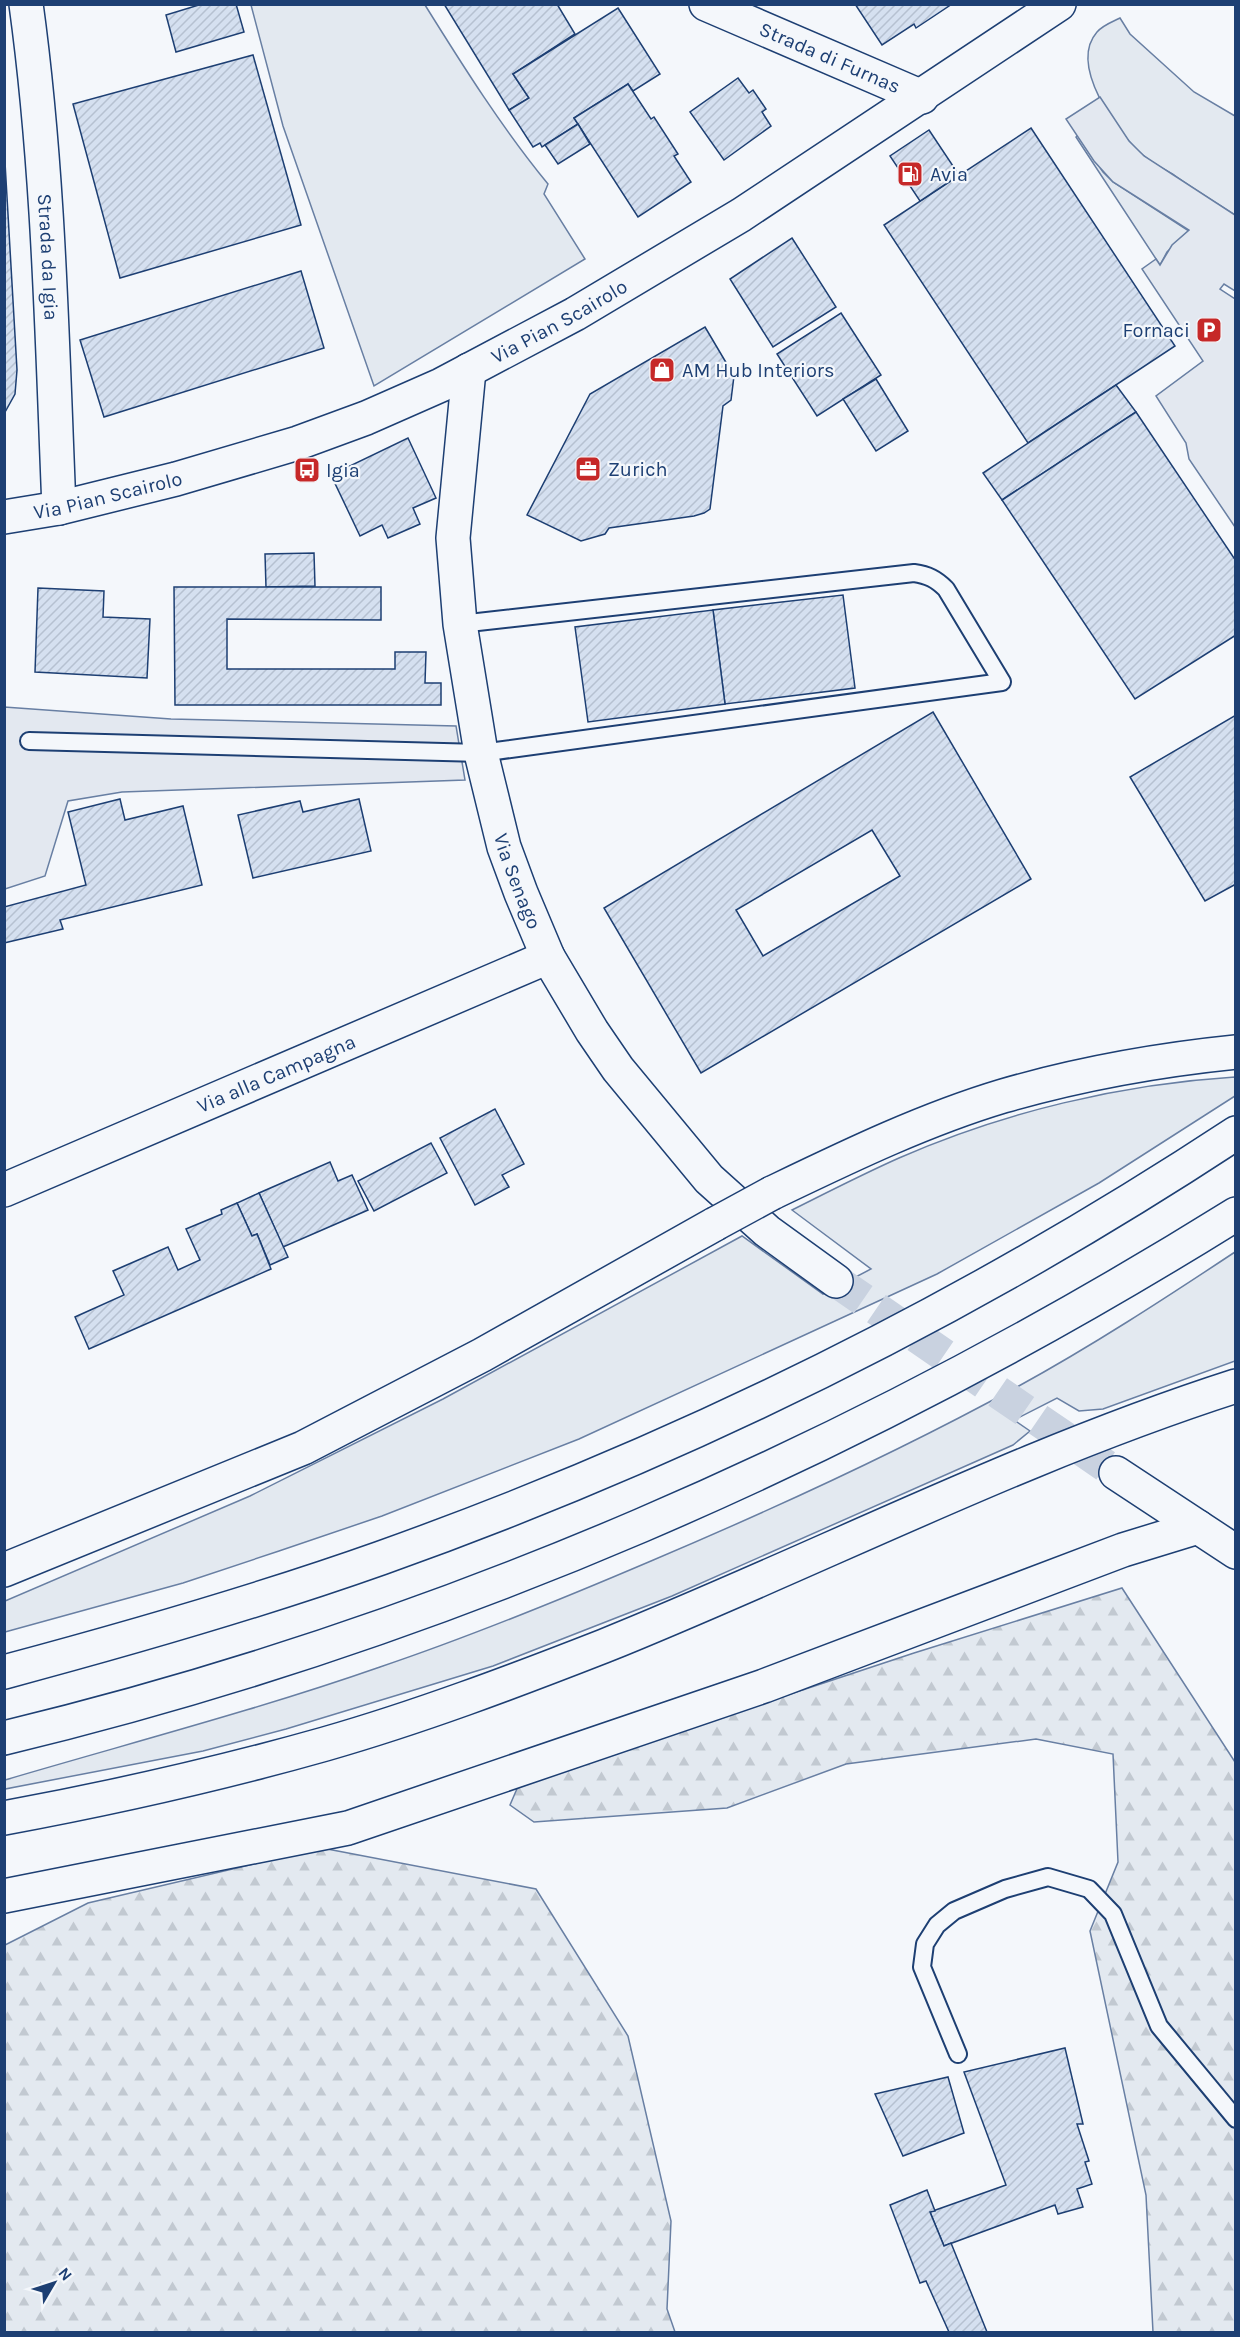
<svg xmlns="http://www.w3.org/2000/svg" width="1240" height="2337" font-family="Karla,sans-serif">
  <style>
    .grass { fill: #e3e9f0; stroke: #687fa3; stroke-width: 1.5 }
    .forest { fill: url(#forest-firs); stroke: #687fa3; stroke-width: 1.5 }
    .parking { fill: #e3e8f0; stroke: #687fa3; stroke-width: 1.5 }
    .building { fill: url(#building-hatch); stroke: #1d3f73; stroke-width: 1.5; fill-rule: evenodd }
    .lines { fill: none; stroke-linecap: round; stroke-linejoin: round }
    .minor-tunnel { stroke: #c9d2e0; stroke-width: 33; stroke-dasharray: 33 16; stroke-linecap: butt }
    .service-casing { stroke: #1d3f73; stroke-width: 20 }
    .minor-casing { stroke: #1d3f73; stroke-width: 36 }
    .secondary-casing { stroke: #1d3f73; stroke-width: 36 }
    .motorway-casing { stroke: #1d3f73; stroke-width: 36 }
    .service { stroke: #f4f7fb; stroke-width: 16 }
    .minor { stroke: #f4f7fb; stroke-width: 33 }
    .secondary { stroke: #f4f7fb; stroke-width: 33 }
    .motorway { stroke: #f4f7fb; stroke-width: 33 }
    .motorway-bridge-casing { stroke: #1d3f73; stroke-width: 36; stroke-linecap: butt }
    .motorway-bridge { stroke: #f4f7fb; stroke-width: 33 }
    .labels { text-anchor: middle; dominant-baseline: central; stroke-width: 4.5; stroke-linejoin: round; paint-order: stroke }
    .street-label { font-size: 20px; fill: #1d3f73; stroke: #f4f7fb }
    .poi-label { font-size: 20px; fill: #1d3f73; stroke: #f4f7fb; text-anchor: start }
  </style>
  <defs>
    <pattern id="forest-firs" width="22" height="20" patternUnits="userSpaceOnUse" patternTransform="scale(1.5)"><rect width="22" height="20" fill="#e3e9f0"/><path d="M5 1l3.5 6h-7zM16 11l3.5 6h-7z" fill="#c2c9d1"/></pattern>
    <pattern id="building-hatch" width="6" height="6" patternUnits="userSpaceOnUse" patternTransform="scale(1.5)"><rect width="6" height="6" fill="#d5e0f0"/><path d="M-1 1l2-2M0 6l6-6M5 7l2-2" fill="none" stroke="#b6c1d1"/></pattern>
  </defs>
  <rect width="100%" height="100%" fill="#f4f7fb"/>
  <g class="grass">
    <path d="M251 5H425C463 66 502 128 548 184L544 194 585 259 374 386 283 126Z"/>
    <path d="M1120 18 1130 34 1194 92 1235 116V215C1215 202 1194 189 1174 175 1164 169 1152 163 1143 155 1117 133 1068 65 1097 32 1103 25 1112 22 1120 18Z"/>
    <path d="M1078 135 1103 172 1113 182 1189 231 1167 252 1160 265 1076 137Z"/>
    <path d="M1235 1077V1096L1099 1183 937 1274 579 1439 382 1516 279 1551 183 1583 5 1632V1601L250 1496 443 1399 742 1236 823 1294 871 1269 792 1210C828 1192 863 1174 899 1158 1004 1112 1121 1084 1235 1077Z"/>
    <path d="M1235 1252V1361L1103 1409 1079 1411 1057 1398 1014 1420 1030 1431 1013 1445 672 1596 493 1666 286 1729 203 1751 5 1789V1780C130 1743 257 1710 380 1667 472 1636 562 1599 651 1561 776 1508 898 1452 1017 1387 1092 1346 1164 1299 1235 1252Z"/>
  </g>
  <g class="forest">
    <path d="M1122 1588 1235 1762V2332H1153L1146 2195 1090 1931 1118 1862 1113 1754 1036 1739 846 1764 727 1808 534 1822 510 1805 519 1784 914 1653Z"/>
    <path d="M322 1848 536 1889 628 2036 671 2221 667 2309 675 2332H5V1945L88 1903Z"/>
  </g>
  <g class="parking">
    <path d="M1100 97 1129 141 1144 156 1235 215V291L1224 284 1220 289 1235 299V527L1189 459 1186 443 1156 396 1203 361 1142 269 1156 259 1160 265 1172 245 1189 230 1113 182 1094 161 1066 119Z"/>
    <path d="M4 707 171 719 456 726 465 780 122 792 68 801 45 876 5 889Z"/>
  </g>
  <g class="building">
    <path d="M202 4H236L244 32 176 52 166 15Z"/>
    <path d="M444 4H557L575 34 513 74 529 98 509 110Z"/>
    <path d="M855 4H952L916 28 914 24 882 45Z"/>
    <path d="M618 8 660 74 633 91 628 84 574 118 578 124 542 147 540 143 533 147 509 110 529 98 513 74Z"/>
    <path d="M253 55 301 225 120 278 73 104Z"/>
    <path d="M738 78 749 93 753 90 766 109 762 112 771 126 724 160 690 112Z"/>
    <path d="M628 84 651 119 654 117 678 154 674 156 691 182 638 217 574 118Z"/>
    <path d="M578 124 590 144 558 164 545 145Z"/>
    <path d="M1031 128 1175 346 1028 443 884 225Z"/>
    <path d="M929 130 959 175 920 201 890 156Z"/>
    <path d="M4 145 17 370 15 394 4 414Z"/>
    <path d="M792 238 836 307 773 347 730 279Z"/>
    <path d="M301 271 324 348 104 417 80 340Z"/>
    <path d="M841 313 881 375 817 416 777 354Z"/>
    <path d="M705 327 734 376 731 400 723 406 710 509 704 513 694 516 609 528 605 534 581 541 527 515 590 394Z"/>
    <path d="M876 379 908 431 876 451 843 399Z"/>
    <path d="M1116 385 1136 412 1002 500 983 473Z"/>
    <path d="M1136 412 1236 561V635L1135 699 1002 500Z"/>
    <path d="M408 438 436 498 413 508 420 524 388 538 382 525 360 536 331 475Z"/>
    <path d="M314 553 315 586 266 587 265 554Z"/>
    <path d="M174 587H381V620L227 619V669H395V652H426L425 683H441V705H175Z"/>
    <path d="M38 588 104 591 103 617 150 619 147 678 35 672Z"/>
    <path d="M843 595 855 688 725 704 713 610Z"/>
    <path d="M713 610 725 704 588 722 575 627Z"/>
    <path d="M933 712 1031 879 701 1073 604 908ZM872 830 900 876 763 956 736 910Z"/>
    <path d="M1236 715V884L1205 901 1130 777Z"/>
    <path d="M120 799 125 820 183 806 202 885 60 920 63 929 4 943V907L86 885 68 812Z"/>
    <path d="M359 799 371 851 253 878 238 815 300 801 303 812Z"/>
    <path d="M495 1109 524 1164 502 1175 509 1187 475 1205 440 1138Z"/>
    <path d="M431 1143 447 1173 374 1211 358 1181Z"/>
    <path d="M330 1162 338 1181 352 1175 368 1210 283 1247 259 1193Z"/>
    <path d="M259 1193 288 1257 270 1265 257 1234 252 1236 237 1203Z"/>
    <path d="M237 1203 252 1236 257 1234 271 1269 89 1349 75 1317 124 1295 113 1271 168 1247 178 1270 200 1260 186 1229 222 1214 221 1210Z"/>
    <path d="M1065 2048 1083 2124H1077L1089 2161 1085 2162 1092 2184 1077 2189 1083 2207 1058 2214 1055 2205 944 2246 930 2212 1006 2185 964 2072Z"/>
    <path d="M948 2077 964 2133 903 2156 875 2094Z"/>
    <path d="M927 2190 935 2211 930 2212 944 2246 951 2243 987 2332H949L926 2281 920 2283 890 2205Z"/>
  </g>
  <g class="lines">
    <path class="minor-tunnel" d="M836 1281 1116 1473"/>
    <g class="service-casing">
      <g id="service">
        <path d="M29 741 481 753 1002 682 946 589C936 579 928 575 914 573L460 624"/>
        <path d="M958 2054 922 1967 925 1944 937 1925 954 1911 1005 1889 1048 1877 1089 1889 1113 1914 1159 2026 1236 2119"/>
      </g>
    </g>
    <g class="minor-casing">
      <g id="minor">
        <path id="s1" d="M26 4C49 171 52 340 59 508"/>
        <path id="s2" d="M706 4 922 97"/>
        <path id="s3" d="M469 370 453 538 460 624 481 753 504 847 521 893 548 957 592 1031 618 1069 709 1179 767 1231 836 1281"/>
        <path id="s4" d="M4 1190 548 957"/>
        <path d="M1116 1473 1236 1552"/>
        <path d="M4 1896 348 1828 764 1686 1123 1550 1198 1527"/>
      </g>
    </g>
    <g class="secondary-casing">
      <g id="secondary">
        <path id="s5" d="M4 517 59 508 176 479 298 443 366 418 441 385 575 314 741 215 1059 4"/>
      </g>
    </g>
    <g class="motorway-casing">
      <g id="motorway">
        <path d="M772 1193C847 1157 923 1120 1003 1096 1079 1074 1157 1060 1236 1052"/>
        <path d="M4 1570 303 1448 482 1355 715 1224"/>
        <path d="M4 1672C131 1638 257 1602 381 1558 681 1451 970 1308 1236 1133"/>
        <path d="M4 1738C440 1633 856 1451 1236 1214"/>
        <path d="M4 1818C112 1798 219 1774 325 1744 419 1717 512 1682 604 1646 815 1561 1018 1456 1236 1386"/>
      </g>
    </g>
    <use href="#service" class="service"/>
    <use href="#minor" class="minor"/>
    <use href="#secondary" class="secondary"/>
    <use href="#motorway" class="motorway"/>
    <g class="motorway-bridge-casing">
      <path id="motorway-bridge" d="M715 1224 772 1193"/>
    </g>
    <use href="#motorway-bridge" class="motorway-bridge"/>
  </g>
  <defs>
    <g id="fuel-square" transform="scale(1.35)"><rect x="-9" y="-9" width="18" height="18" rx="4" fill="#c62828" stroke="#f4f7fb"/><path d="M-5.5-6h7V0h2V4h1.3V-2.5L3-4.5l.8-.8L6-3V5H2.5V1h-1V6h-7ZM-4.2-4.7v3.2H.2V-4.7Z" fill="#fff"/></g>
    <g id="parking-square" transform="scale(1.35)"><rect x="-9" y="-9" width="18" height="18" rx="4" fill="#c62828" stroke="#f4f7fb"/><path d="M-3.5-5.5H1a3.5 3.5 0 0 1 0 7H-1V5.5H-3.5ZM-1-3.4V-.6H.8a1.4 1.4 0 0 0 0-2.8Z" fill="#fff"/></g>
    <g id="shop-square" transform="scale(1.35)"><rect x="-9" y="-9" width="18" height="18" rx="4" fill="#c62828" stroke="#f4f7fb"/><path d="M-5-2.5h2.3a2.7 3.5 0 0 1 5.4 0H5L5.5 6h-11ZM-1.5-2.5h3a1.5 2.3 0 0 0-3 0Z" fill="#fff"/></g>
    <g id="office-square" transform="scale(1.35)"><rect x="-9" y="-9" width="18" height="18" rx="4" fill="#c62828" stroke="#f4f7fb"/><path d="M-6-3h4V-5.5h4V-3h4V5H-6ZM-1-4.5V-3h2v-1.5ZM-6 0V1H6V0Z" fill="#fff"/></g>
    <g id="bus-square" transform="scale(1.35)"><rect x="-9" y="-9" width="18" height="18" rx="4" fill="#c62828" stroke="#f4f7fb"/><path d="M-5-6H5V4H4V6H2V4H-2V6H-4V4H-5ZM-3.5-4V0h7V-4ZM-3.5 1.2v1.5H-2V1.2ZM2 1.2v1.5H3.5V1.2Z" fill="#fff"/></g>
  </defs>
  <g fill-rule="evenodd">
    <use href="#fuel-square" x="910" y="174"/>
    <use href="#parking-square" x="1209" y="330"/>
    <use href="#shop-square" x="662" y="370"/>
    <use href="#office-square" x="588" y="469"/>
    <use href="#bus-square" x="307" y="470"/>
  </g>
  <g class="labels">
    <g class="street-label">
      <text stroke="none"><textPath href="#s2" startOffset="135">Strada di Furnas</textPath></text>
      <text stroke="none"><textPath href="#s1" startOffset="254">Strada da Igia</textPath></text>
      <text stroke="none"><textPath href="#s5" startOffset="592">Via Pian Scairolo</textPath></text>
      <text stroke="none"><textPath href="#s5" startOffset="106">Via Pian Scairolo</textPath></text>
      <text stroke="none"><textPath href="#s3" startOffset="519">Via Senago</textPath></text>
      <text stroke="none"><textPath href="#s4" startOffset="296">Via alla Campagna</textPath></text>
    </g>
    <g class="poi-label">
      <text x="930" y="174">Avia</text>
      <text x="1190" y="330" text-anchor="end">Fornaci</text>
      <text x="682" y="370">AM Hub Interiors</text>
      <text x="608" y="469">Zurich</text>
      <text x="326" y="470">Igia</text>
    </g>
  </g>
  <rect width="1240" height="2337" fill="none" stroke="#1d3f73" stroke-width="12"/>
  <g transform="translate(54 2283) rotate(51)" stroke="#f4f7fb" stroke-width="4.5" paint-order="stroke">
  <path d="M0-4.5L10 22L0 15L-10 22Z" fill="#1d3f73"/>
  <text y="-9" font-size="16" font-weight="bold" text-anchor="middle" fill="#1d3f73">N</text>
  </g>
</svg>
